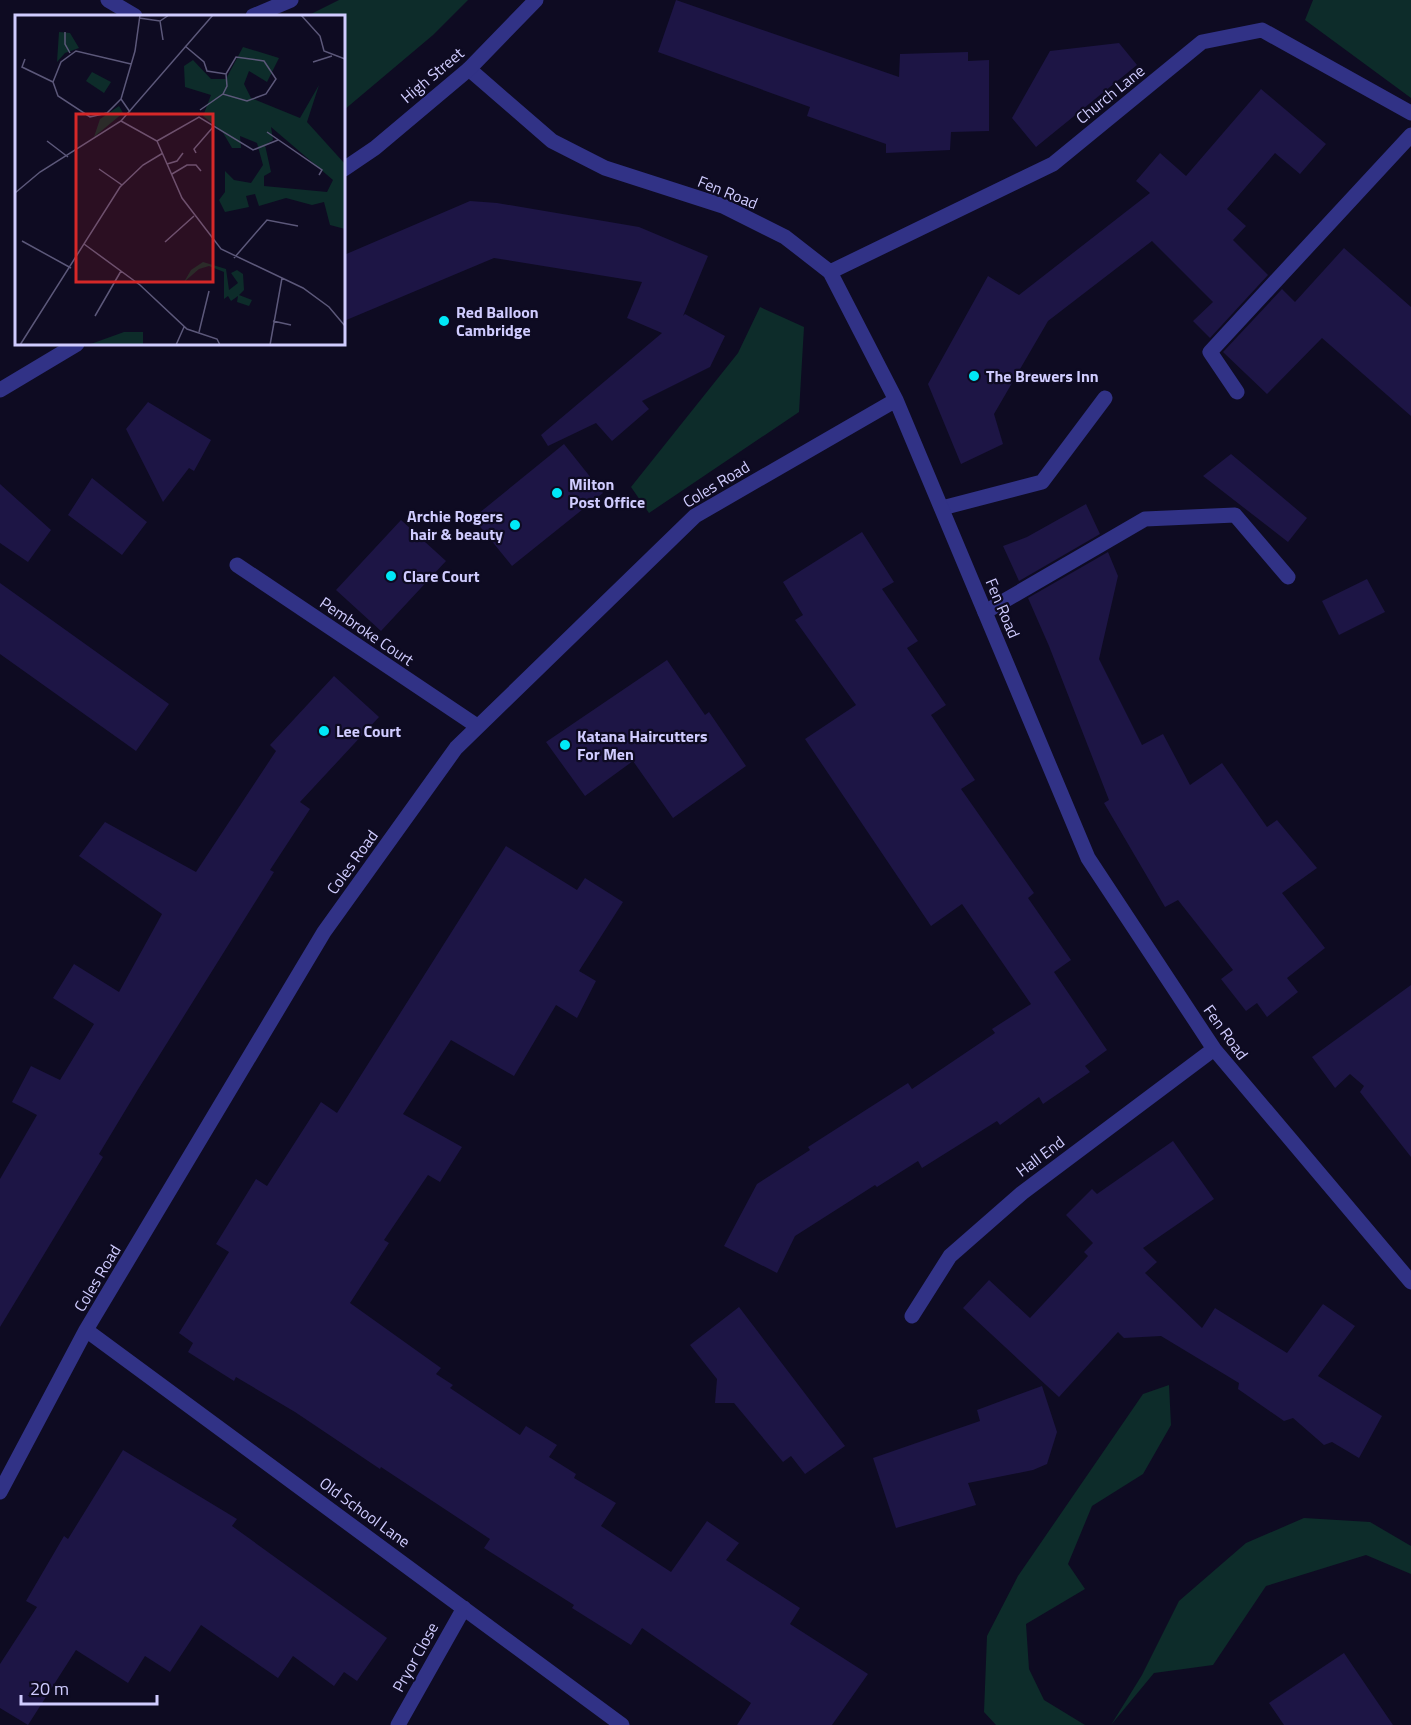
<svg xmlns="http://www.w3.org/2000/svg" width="1411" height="1725" font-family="'Titillium Web',sans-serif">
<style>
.green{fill:#0d2c2a}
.building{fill:#1d1545}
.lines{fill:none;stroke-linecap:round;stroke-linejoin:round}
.service{stroke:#313286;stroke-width:15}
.minor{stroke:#313286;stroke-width:15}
.tertiary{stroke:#313286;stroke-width:15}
.poi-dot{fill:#00e8f7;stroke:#0e0b22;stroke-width:2}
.labels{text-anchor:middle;stroke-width:4.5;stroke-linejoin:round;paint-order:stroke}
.street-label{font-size:16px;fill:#d0ccff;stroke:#0e0b22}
.poi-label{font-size:16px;font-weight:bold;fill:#d0ccff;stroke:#0e0b22;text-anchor:start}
.inset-road{fill:none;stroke:#5c587a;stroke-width:1.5}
.view{fill:#d62828;fill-opacity:0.15;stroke:#d62828;stroke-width:3}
.inset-edge{fill:none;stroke:#d0ccff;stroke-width:3}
</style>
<rect width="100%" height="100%" fill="#0e0b22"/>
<path class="green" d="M339 0H468L433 35 344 110V16H307Z
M1313 0H1411V98L1305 20Z
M760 307 804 327 799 412 649 513 631 487 738 353Z
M1169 1385 1171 1425 1143 1474 1092 1506 1068 1564 1085 1589 1026 1624 1029 1669 1044 1700 1085 1725H996L984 1712 987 1636 1018 1576 1143 1394Z
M1304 1518 1370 1522 1411 1546V1574L1366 1555 1266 1586 1213 1665 1154 1673 1111 1725 1142 1675 1179 1601 1246 1543Z"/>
<path class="building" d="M676 0 899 77 900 54 968 52V61L989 60V131L951 132 950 150 886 153V144L807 116 810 107 658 52Z
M1119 43 1137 65 1036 147 1012 118 1050 51Z
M1261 89 1326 144 1300 174 1275 153 1227 209 1246 226 1233 240 1268 275 1210 338 1193 321 1213 302 1152 241 1048 321 994 414 1003 444 961 464 928 384 988 276 1019 295 1150 193 1136 181 1160 153 1186 176Z
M470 201 497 203 639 227 708 256 683 316 685 314 725 336 710 367 642 401 649 409 612 441 596 423 548 446 541 435 662 333 627 318 642 282 494 258 344 321V255Z
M1344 248 1411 307V416L1322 338 1267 394 1223 352 1282 289 1295 302Z
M148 402 211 440 194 471 189 468 163 502 126 429Z
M564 444 603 493 512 566 473 518Z
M1231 454 1307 518 1288 542 1203 476Z
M92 478 147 522 122 555 68 515Z
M0 484 51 530 28 562 0 543Z
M1086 504 1100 534 1019 581 1003 546 1027 537Z
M401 520 446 561 381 631 336 590Z
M862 532 894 582 882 589 918 641 907 648 946 705 931 715 975 780 961 789 1034 893 1028 898 1071 960 1054 972 1107 1050 1085 1066 1090 1072 1043 1104 1039 1097 1000 1125 997 1121 922 1168 918 1161 877 1187 875 1185 795 1236 777 1273 724 1246 757 1184 810 1150 808 1147 908 1083 912 1089 995 1033 992 1029 1031 1004 962 904 931 926 805 739 856 705 795 620 803 615 783 582Z
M1108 552 1118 576 1099 659 1142 745 1163 734 1190 785 1222 763 1267 827 1277 820 1317 868 1282 893 1325 948 1287 978 1298 992 1267 1017 1257 1003 1246 1011 1221 979 1233 970 1178 900 1165 907 1104 803 1109 800 1049 646 1028 598Z
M1367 579 1385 612 1339 635 1322 601Z
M0 583 169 704 136 751 0 654Z
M667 660 705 715 709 712 746 766 673 818 633 761 585 796 546 742Z
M334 676 379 717 300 802 310 809 270 870 274 872 137 1091 99 1154 103 1157 0 1327V1179L37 1115 12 1102 31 1066 60 1080 94 1024 53 998 74 964 119 992 162 914 79 856 105 822 196 872 276 751 270 745Z
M506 846 577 890 585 878 623 902 579 971 596 981 577 1018 556 1005 514 1076 451 1040 403 1114 462 1147 440 1182 428 1175 384 1240 389 1243 350 1303 441 1368 436 1374 453 1385 450 1388 520 1435 526 1426 557 1445 549 1457 576 1474 574 1478 616 1503 601 1526 671 1572 707 1521 739 1543 726 1560 800 1608 790 1624 868 1674 832 1725H737L751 1703 642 1628 631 1645 572 1608 574 1605 484 1548 490 1539 434 1502 381 1467 380 1469 295 1412 236 1377 234 1381 188 1352 193 1343 179 1333 229 1252 216 1244 256 1179 267 1186 321 1102 337 1113Z
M1411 985V1157L1360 1092 1364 1086 1350 1074 1335 1088 1312 1057Z
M1173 1141 1214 1199 1143 1248 1157 1262 1145 1273 1202 1328 1215 1308 1287 1353 1323 1304 1355 1326 1318 1376 1382 1416 1359 1458 1332 1442 1324 1445 1293 1418 1284 1421 1238 1389 1239 1383 1161 1336 1124 1338 1118 1332 1059 1397 963 1308 989 1280 1030 1318 1088 1256 1084 1252 1093 1243 1066 1215 1092 1189 1097 1194Z
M739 1307 845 1446 805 1474 791 1456 783 1462 734 1403H715L717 1379 690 1345Z
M1042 1386 1057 1432 1047 1464 1033 1470 968 1483 976 1505 896 1528 873 1458 980 1421 977 1410Z
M123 1450 237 1519 232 1526 387 1638 357 1681 344 1672 334 1686 293 1656 278 1678 201 1625 170 1672 145 1656 128 1683 76 1650 28 1725 0 1708V1664L37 1607 26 1601 64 1536 68 1539Z
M1344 1653 1393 1725H1284L1269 1703Z"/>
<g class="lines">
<path class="service" d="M1237 392 1210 352 1411 135
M942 508 1042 482 1105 398
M985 612 1145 519 1235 515 1288 577"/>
<path class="minor" d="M108 0 135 16
M253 16 291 0
M469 69 552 141 605 168 723 206 785 237 830 272 896 400 1088 858 1214 1049 1411 1282
M830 272 1053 164 1202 42 1262 30 1411 113
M237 565 477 726
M912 1316 950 1256 1022 1193 1214 1049
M86 1330 622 1725
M0 1492 86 1330 324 932 456 748 695 516 896 400
M398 1725 464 1608"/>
<path class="tertiary" d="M344 169 375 148 469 69 536 0
M0 390 77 344"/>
</g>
<g class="poi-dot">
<circle cx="444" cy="321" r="6"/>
<circle cx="974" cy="376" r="6"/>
<circle cx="557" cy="493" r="6"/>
<circle cx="515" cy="525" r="6"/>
<circle cx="391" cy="576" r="6"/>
<circle cx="324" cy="731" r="6"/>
<circle cx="565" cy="745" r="6"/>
</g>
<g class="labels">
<g class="street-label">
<text transform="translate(432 75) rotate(-40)" y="6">High Street</text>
<text transform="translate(1110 94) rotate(-39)" y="6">Church Lane</text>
<text transform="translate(728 192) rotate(22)" y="6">Fen Road</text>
<text transform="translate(716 484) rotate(-31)" y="6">Coles Road</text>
<text transform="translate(1003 608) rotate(67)" y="6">Fen Road</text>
<text transform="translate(367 631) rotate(34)" y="6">Pembroke Court</text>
<text transform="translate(352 862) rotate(-54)" y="6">Coles Road</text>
<text transform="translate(1226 1032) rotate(54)" y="6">Fen Road</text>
<text transform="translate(1040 1156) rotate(-37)" y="6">Hall End</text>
<text transform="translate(97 1278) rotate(-59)" y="6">Coles Road</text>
<text transform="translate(365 1512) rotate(36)" y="6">Old School Lane</text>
<text transform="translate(415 1657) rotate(-61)" y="6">Pryor Close</text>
</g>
<g class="poi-label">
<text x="456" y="318">Red Balloon<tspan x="456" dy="18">Cambridge</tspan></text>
<text x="986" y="382">The Brewers Inn</text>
<text x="569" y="490">Milton<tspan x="569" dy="18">Post Office</tspan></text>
<text x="503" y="522" text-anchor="end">Archie Rogers<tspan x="503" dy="18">hair &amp; beauty</tspan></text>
<text x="403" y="582">Clare Court</text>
<text x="336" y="737">Lee Court</text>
<text x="577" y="742">Katana Haircutters<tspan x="577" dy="18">For Men</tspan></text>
</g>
</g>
<g transform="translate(15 15)">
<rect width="330" height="330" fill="#0e0b22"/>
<path d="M44 17 55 18 64 33 50 38 42 47ZM228 32 264 43 252 67 234 56 229 69 236 83 285 103 304 70 292 107 330 149V214L315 210 309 187 297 190 271 183 244 191 240 179 231 181 234 192 210 197 204 185 210 177V156L219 165 236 168 248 150 242 128 225 121 226 133H217L207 116 188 101 196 80 170 72 169 51 178 45 196 64H211ZM256 112 318 165 312 177 249 171V161L256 157 250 130 258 125ZM77 57 96 67 89 78 71 66ZM104 91 108 98 79 122 85 104ZM188 247 211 254 214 275 223 268 216 258 222 255 228 259 229 275 224 280 237 285 234 291 222 287 223 281 216 286 213 281 209 284V257L194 251 184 254 169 267 176 255ZM109 317H128V330H73Z" fill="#0d2c2a" fill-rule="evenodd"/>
<path class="inset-road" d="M286 0 305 21 309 36 330 44M124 3 145 6 154 0M145 6 148 25M50 17V29L55 38M170 31 189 47 192 56 211 59 221 42 249 46 261 64 251 79 232 86 208 79 185 95M10 44 7 52 38 67M298 47 317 41M208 79 212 71 211 59M106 84 92 98 75 102 43 81 38 67 46 47 61 36 116 49M115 97 106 84 120 36 125 0M106 106 142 126 167 183 206 234 288 273 314 292 330 311M252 117 307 155 304 160M32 126 53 142M142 126 184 102 238 135 263 125M181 138 179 134 199 111M152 149 162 146 168 138M84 154 107 170M157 159 172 150H181L186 156M0 178 25 157 106 106 198 0M7 226 56 253M150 227 179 201M69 229 125 270 172 314 202 324 205 330M219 243 252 205 283 211M80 301 106 256M258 306 276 310M184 317 194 276M5 330 105 172 128 150 148 138M161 330 169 312M255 330 267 263"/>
<path class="view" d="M61 99H198V267H61Z"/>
<rect width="330" height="330" class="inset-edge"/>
</g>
<path d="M21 1695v9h136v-9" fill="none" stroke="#d0ccff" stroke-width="3"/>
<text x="30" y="1695" font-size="18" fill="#d0ccff" stroke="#0e0b22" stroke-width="4.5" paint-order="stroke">20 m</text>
</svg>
